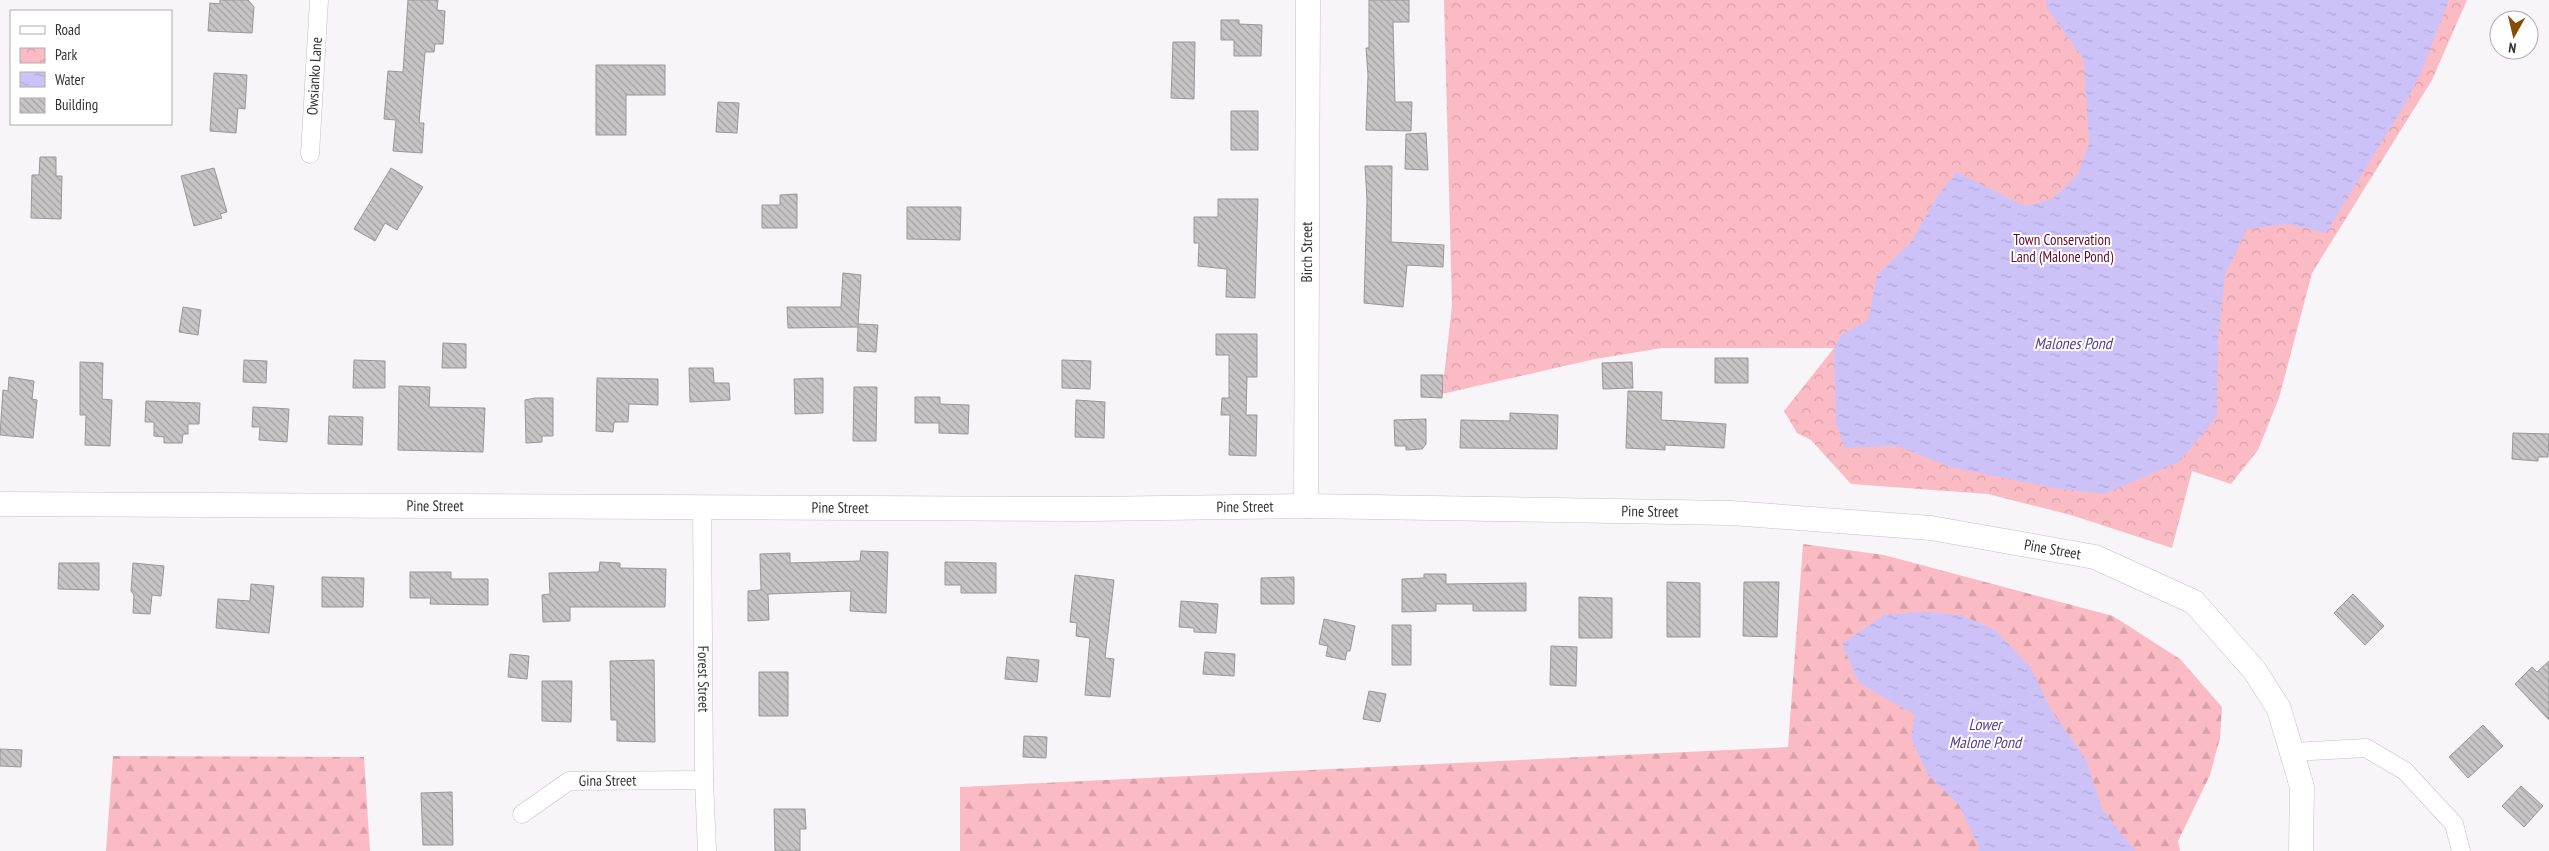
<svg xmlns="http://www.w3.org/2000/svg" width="2549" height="851" font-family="'PT Sans Narrow',sans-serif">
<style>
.forest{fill:url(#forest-firs)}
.park{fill:url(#park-crowns)}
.water{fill:url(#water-ripples)}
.building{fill:url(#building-back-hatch);stroke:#9a9798}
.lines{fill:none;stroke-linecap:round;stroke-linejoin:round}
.street-casing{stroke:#c3c1c3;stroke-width:19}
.secondary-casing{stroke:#c3c1c3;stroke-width:25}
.street{stroke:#fff;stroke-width:18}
.secondary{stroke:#fff;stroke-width:24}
.labels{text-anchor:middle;stroke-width:4;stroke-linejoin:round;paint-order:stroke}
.street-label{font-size:15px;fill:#343334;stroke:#fff}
.park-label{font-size:15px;fill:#680a2b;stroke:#fff}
.water-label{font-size:16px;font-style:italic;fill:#57408f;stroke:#fff}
</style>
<defs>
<pattern id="forest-firs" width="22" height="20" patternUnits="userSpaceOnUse" patternTransform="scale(1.25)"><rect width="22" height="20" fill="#fbbbc5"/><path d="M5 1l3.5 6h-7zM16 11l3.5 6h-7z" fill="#d8a1aa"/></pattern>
<pattern id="park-crowns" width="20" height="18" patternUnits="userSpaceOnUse" patternTransform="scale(1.25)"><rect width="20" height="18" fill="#fbbbc5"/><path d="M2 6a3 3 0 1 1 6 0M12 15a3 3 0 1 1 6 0" fill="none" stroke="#d8a1aa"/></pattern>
<pattern id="water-ripples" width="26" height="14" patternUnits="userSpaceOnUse" patternTransform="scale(1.25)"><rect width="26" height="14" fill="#cdc2f8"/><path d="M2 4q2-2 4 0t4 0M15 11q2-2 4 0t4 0" fill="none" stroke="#b1a7d5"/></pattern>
<pattern id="building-back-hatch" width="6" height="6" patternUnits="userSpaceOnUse" patternTransform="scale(1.25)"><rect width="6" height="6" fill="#c8c5c6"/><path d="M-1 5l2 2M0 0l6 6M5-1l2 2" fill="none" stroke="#a3a1a2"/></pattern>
</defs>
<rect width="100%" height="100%" fill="#f7f5f7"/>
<path class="forest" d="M1803 544 1884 555 2113 616 2180 659 2222 707 2220 738 2210 775 2178 841 2180 851H960V787L1788 747Z
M113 756 364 757 370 851H106Z"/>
<path class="park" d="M1444 0H2467L2432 80 2312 273 2279 398 2258 450 2231 484 2192 471 2172 548 2071 515 1988 494 1851 484 1811 440 1797 433 1784 411 1834 348H1662L1595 359 1442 394 1452 305Z"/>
<path class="water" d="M2047 0H2449L2422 70 2405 104 2326 233 2288 224 2247 229 2225 275 2218 339 2217 417 2179 462 2104 494 2054 488 1950 467 1897 446 1845 448 1836 423 1834 348 1841 335 1868 320 1877 275 1912 241 1935 200 1956 172 2025 206 2052 199 2077 175 2089 144 2084 60 2046 7Z
M1923 612 1961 615 1995 630 2031 668 2051 710 2086 759 2102 809 2135 851H1978L1979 847 1959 805 1928 775 1911 738 1915 715 1859 683 1842 644 1884 615Z"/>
<path class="building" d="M220 0H248L254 7 252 33 208 31 210 3 220 4Z
M408 0H438L437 10 445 11 443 44H435L434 52H425L419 123H424L422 153 393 151 396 120 384 119 388 71 403 72Z
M1369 0H1409V22H1393L1395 102H1412L1411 131 1366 130 1368 75 1366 48H1369Z
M1221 20H1239V24L1262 25 1261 56H1234V40H1221Z
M1173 42H1195L1194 99 1171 98Z
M596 65H665V95H626V135H596Z
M214 73 247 75 245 109 238 108 236 133 210 131Z
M718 102 739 103 737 133 716 132Z
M1231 111H1258V150H1231Z
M1426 133 1428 170 1405 169 1406 134Z
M40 157H56V176H62L61 219 31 218 32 175H39Z
M1365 166H1392L1391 242 1444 245 1443 267 1407 265 1403 307 1364 303 1367 200Z
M214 168 227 212 220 214 222 218 194 226 181 176Z
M391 168 423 187 397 230 385 223 375 241 354 229Z
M797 194V228H762V205H780V195Z
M1218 199H1258L1255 298 1226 297 1227 269 1198 266 1199 243H1194V217H1218Z
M907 207H961L960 240 907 239Z
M843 273 861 275 858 324 878 325 876 352 857 351 858 327 788 328 787 307H841Z
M183 307 201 310 198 335 179 332Z
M1216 334H1257V377H1247L1246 415H1257L1256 456 1229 455 1230 415H1221L1222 398H1229V355H1216Z
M443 343 466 344V368H442Z
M1715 358H1748V383H1715Z
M244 360 267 361 266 383 243 382Z
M354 360 385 361V388H353Z
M1062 360 1091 361 1090 389 1062 388Z
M80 362 103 363 102 399 112 400 110 446 85 445 86 415H80Z
M1632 362 1633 388 1603 389 1602 363Z
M689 368H713L714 383H729L730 400 690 402Z
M1421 375H1443L1442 398 1421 397Z
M9 377 34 381 32 399 37 400 33 438 0 435 3 390 8 391Z
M597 378 658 379V405L629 404 628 422H614L613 432 596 431Z
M823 378V413L795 414 794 379Z
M399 386 430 387 429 407 485 408 483 452 398 450Z
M854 387H877L876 441H853Z
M1628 391 1662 392 1661 420 1726 424 1724 448 1665 445V450L1626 448Z
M915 397H940V404L969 405 968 434 939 433V423H915Z
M535 398H553V436H542V442L526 443 525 400Z
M1076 400 1105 402 1104 438 1075 437Z
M146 401 200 403 199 424H188V434H183L182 443H164V437L154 436V422H145Z
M253 407 289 409 287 442 259 440 260 427H252Z
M1510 413 1558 415 1557 449 1460 448 1461 420 1510 421Z
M329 416 363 417 362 445 328 444Z
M1426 419V444L1422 449 1406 450V446H1395L1394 420Z
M2513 433 2549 434 2548 457H2538V461L2512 459Z
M861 551 888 552 886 613 850 611 851 591 768 594 769 620 748 621V591L761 590 760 554 790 553V563L860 561Z
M600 562 620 563V568L666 569 665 607H570V621L543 622 542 595 550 594 549 573 599 572Z
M945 562 996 563V593H961V585H945Z
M59 563H99V590L58 589Z
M133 563 164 566 161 596 152 595 150 614 133 613 134 595 131 591Z
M410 572H451V579H488V605L430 604 431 598H410Z
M1424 574H1446V584L1526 583V611H1473V604H1436V611L1402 612V579L1424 578Z
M1075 575 1114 580 1105 658 1114 659 1110 697 1085 695 1090 638 1076 636 1077 623 1070 622Z
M322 577 364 578 363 607H322Z
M1294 577V604H1261V578Z
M1667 582 1700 583V637H1667Z
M1744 582H1779L1777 637 1743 636Z
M251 584 274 586 269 633 216 628 218 599 250 601Z
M2353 594 2384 626 2365 645 2334 613Z
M1579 597 1612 598V638H1579Z
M1181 601 1218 604 1216 633 1194 632V628L1179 627Z
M1324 619 1355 626 1350 651H1347L1345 660 1326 656 1328 646 1319 644Z
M1392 625H1411V665H1392Z
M1551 646 1577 647 1576 686 1550 685Z
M1205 652 1235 654 1234 676 1203 674Z
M510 654 529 656 527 679 508 677Z
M1007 657 1039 660 1037 682 1005 679Z
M654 660 655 742 617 741V720H611L610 661Z
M2549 661V720L2515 684 2532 667 2537 672Z
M759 672H788V716H759Z
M542 681H572L571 722 542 721Z
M1369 691 1386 694 1380 722 1363 719Z
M2483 725 2503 746 2468 778 2449 757Z
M1024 736 1047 737 1046 758 1023 757Z
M0 749 22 750 21 767 0 766Z
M2521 786 2543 806 2524 827 2502 806Z
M452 792 453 845H423L421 793Z
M774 809H805L806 829H800V851H775Z"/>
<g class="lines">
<defs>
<g id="street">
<path id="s1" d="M310 154 319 0"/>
<path id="s2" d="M702 508 704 780 707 851"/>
<path d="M2293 752 2366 748 2405 771 2454 824 2461 851"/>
<path id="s3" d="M522 814 569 781 704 780"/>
</g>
<g id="secondary">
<path id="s4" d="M0 504 1091 509 1306 506 1732 513 1931 528 2095 557 2194 602 2255 671 2279 709 2302 787 2301 851"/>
<path id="s5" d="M1306 506 1308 0"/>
</g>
</defs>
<use href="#street" class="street-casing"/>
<use href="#secondary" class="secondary-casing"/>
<use href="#street" class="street"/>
<use href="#secondary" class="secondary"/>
</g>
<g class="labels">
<g class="street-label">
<text dy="5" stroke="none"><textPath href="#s1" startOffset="78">Owsianko Lane</textPath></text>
<text dy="5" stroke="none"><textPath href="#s5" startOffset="254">Birch Street</textPath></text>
<text dy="5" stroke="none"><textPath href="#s4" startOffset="435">Pine Street</textPath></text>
<text dy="5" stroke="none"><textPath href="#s4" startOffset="1245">Pine Street</textPath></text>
<text dy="5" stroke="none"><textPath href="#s4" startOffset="840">Pine Street</textPath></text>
<text dy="5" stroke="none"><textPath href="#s4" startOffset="1650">Pine Street</textPath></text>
<text dy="5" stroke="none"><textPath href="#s4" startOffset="2055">Pine Street</textPath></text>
<text dy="5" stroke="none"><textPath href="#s2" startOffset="171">Forest Street</textPath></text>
<text dy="5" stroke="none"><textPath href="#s3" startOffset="96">Gina Street</textPath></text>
</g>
<g class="park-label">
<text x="2062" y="245">Town Conservation<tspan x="2062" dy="17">Land (Malone Pond)</tspan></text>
</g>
<g class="water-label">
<text x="2073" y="349">Malones Pond</text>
<text x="1985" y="730">Lower<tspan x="1985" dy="18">Malone Pond</tspan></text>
</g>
</g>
<rect x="10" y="10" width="162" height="115" fill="#ffffff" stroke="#aeadae"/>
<rect x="20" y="26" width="25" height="8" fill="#ffffff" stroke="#aeadae"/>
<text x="55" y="35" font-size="15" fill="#343334">Road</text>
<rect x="20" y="48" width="25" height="15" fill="url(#park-crowns)" stroke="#aeadae"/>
<text x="55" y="60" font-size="15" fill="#343334">Park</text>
<rect x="20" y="72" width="25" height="15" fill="url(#water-ripples)" stroke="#aeadae"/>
<text x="55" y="85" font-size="15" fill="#343334">Water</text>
<rect x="20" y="98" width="25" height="15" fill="url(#building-back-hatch)" stroke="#aeadae"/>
<text x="55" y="110" font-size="15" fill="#343334">Building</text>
<g transform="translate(2514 35) rotate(188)"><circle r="24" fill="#ffffff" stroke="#aeadae"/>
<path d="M0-4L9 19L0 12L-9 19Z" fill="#874e03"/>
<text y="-8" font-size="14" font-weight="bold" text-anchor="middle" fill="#343334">N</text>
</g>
</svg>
